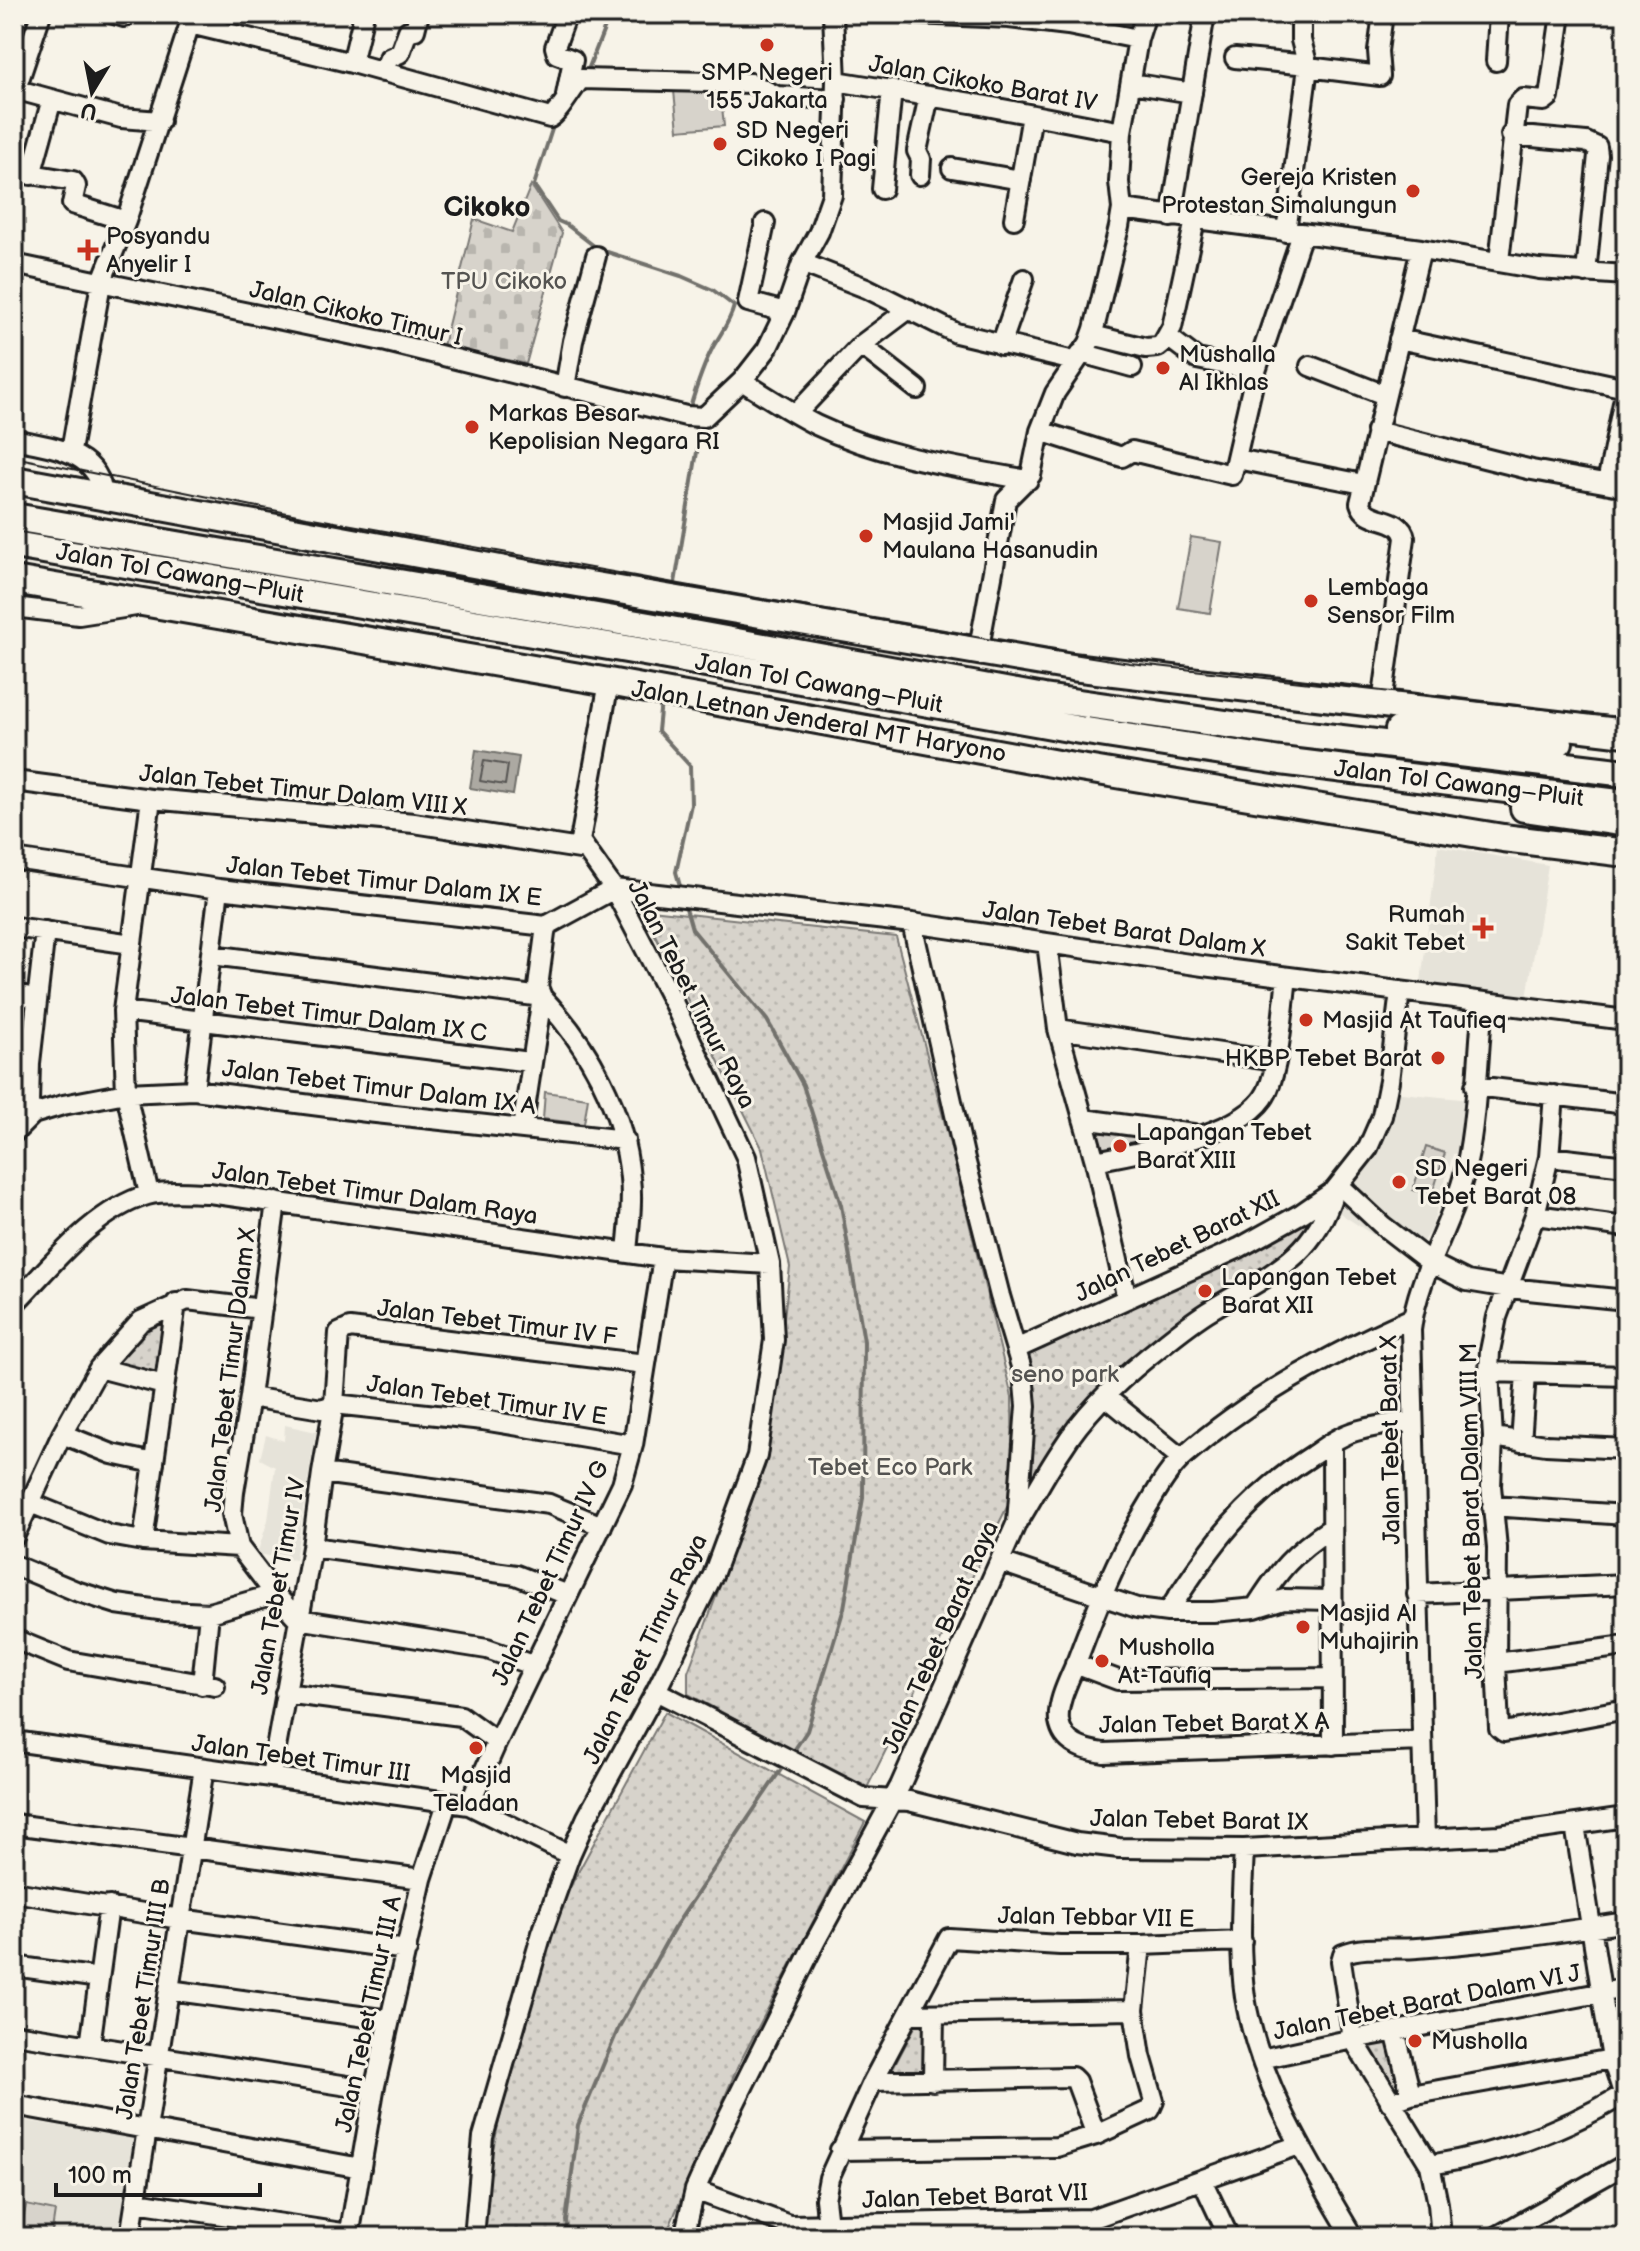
<svg xmlns="http://www.w3.org/2000/svg" width="1640" height="2251" font-family="'Balsamiq Sans',sans-serif">
<style>
.built{fill:#e6e3d9}
.cemetery{fill:url(#cemetery-stones);stroke:#7a7874;stroke-width:2}
.park{fill:url(#park-dots);stroke:#7a7874;stroke-width:2}
.pitch{fill:#d7d3cb;stroke:#7a7874;stroke-width:2}
.water{fill:#aca9a2;stroke:#72716c;stroke-width:2}
.lines{fill:none;stroke-linecap:round;stroke-linejoin:round}
.shore{stroke:#565452;stroke-width:2}
.stream{stroke:#72716c;stroke-width:4}
.minor-casing{stroke:#1c1c1c;stroke-width:24}
.highway-casing{stroke:#1c1c1c;stroke-width:32}
.minor{stroke:#f7f3e8;stroke-width:18}
.highway{stroke:#f7f3e8;stroke-width:26}
.tram{stroke:#1c1c1c;stroke-width:2}
.poi-dot{fill:#c8321e;stroke:#f7f3e8;stroke-width:3}
.labels{text-anchor:middle;stroke-width:6;stroke-linejoin:round;paint-order:stroke}
.poi-label{font-size:24px;fill:#1c1c1c;stroke:#f7f3e8;text-anchor:start}
.street-label{font-size:24px;fill:#1c1c1c;stroke:#f7f3e8}
.park-label{font-size:24px;fill:#545351;stroke:#f7f3e8}
.quarter-label{font-size:28px;font-weight:bold;fill:#1c1c1c;stroke:#f7f3e8}
</style>
<defs>
<pattern id="cemetery-stones" width="16" height="16" patternUnits="userSpaceOnUse" patternTransform="scale(2)"><rect width="16" height="16" fill="#d7d3cb"/><path d="M2 7V4a2 2 0 0 1 4 0v3zM10 15v-3a2 2 0 0 1 4 0v3z" fill="#b8b5ae"/></pattern>
<pattern id="park-dots" width="8" height="8" patternUnits="userSpaceOnUse" patternTransform="scale(2)"><rect width="8" height="8" fill="#d7d3cb"/><path d="M2 2h.1M6 6h.1" fill="none" stroke="#b8b5ae" stroke-width="1.8" stroke-linecap="round"/></pattern>
</defs>
<rect width="100%" height="100%" fill="#f7f3e8"/>
<filter id="ink" filterUnits="userSpaceOnUse"><feTurbulence type="fractalNoise" baseFrequency=".0125" numOctaves="2"/><feDisplacementMap in="SourceGraphic" scale="16" xChannelSelector="R" yChannelSelector="G"/><feConvolveMatrix kernelMatrix="1 2 1 2 8 2 1 2 1" color-interpolation-filters="sRGB"/></filter>
<g filter="url(#ink)">
<path class="built" d="M1438 846 1548 865 1526 1004 1420 990Z
M1392 1092 1470 1100 1462 1153 1453 1154 1431 1229 1411 1260 1335 1210 1380 1141Z
M285 1425 316 1432 295 1560 257 1554 268 1520 275 1467 260 1459 266 1435 284 1441Z
M14 2119 137 2138 122 2237H14Z"/>
<path class="cemetery" d="M531 185 562 233 526 364 443 346 474 219 512 232Z"/>
<path class="park" d="M642 909 896 937 943 1116 1012 1397 1013 1495 866 1790 688 1694V1672L767 1460 790 1267 762 1148Z
M1327 1196 1299 1242 1266 1270 1198 1307 1101 1392 1030 1492 1028 1352Z
M170 1311 161 1380 108 1367 147 1325Z
M665 1712 865 1822 738 2066 665 2237H482L485 2188 511 2063 556 1913Z
M929 2016 924 2078 887 2080 919 2019Z
M1390 2036 1406 2092 1389 2099 1357 2041Z"/>
<path class="pitch" d="M720 87 724 126 678 130 674 91Z
M1191 537 1222 542 1210 613 1178 608Z
M545 1092 588 1098 584 1124 543 1119Z
M1093 1129 1182 1138 1100 1155Z
M1426 1147 1445 1153 1432 1195 1413 1190Z
M26 2205 55 2211 51 2237H20Z"/>
<path class="water" d="M476 750 519 757 513 795 470 788Z"/>
<g class="lines">
<path class="shore" d="M484 761 508 765 505 785 480 781Z"/>
<path class="stream" d="M586 75 610 14
M554 123 534 185 558 221 567 225 598 249 681 276 713 290 734 306C730 322 721 333 713 347 703 366 696 388 690 408L691 412
M674 589 699 440 693 421
M661 701 658 731 690 766 691 804 676 872 682 893
M684 901 692 929 767 1020 803 1085 841 1205 864 1341 863 1498 844 1608 807 1731 791 1755
M569 2237 566 2221 578 2125 619 2027 674 1928 786 1762"/>
<defs>
<path id="minor" d="M114 14 124 17
M914 14 1009 18 1068 25 1138 39
M190 24 352 63 550 118C559 113 572 89 581 79L751 83 777 96 836 99
M1235 58 1308 65
M1496 61 1499 14
M352 63 364 14
M1308 67 1380 76 1378 51 1383 14
M383 72 389 58 400 53 408 31 415 30 419 14
M836 81 971 103 1122 132
M1131 83 1192 93
M14 89 121 118 160 121
M16 89 41 14
M566 95 573 60 557 54 555 47 567 14
M1511 135 1586 142 1597 147 1598 155 1586 273
M952 168 1021 180
M14 171 73 181 76 186 72 204 126 221
M31 175 52 99
M920 175 921 159 917 151 929 96
M882 189 892 89
M1122 209 1421 249 1539 269 1626 275
M1171 217 1205 14
M1014 219 1032 115
M765 223 748 302 785 312
M1286 232 1308 67 1301 40V14
M1499 261 1517 105 1523 99 1544 101 1549 97 1561 14
M802 263 866 288 956 333 1074 361
M14 264 387 342 686 416 704 417 742 381 767 349 785 312 802 263 819 232 832 195 836 81 833 14
M1092 335 1146 348 1158 347 1163 343 1172 327 1195 220
M1168 337 1197 359 1256 371
M1399 339 1626 388
M861 345 917 389
M1001 345 1024 279
M1081 353 1132 367
M1310 366 1385 395
M742 381C766 396 790 412 816 425 883 457 956 467 1028 480
M565 387 573 341 596 256
M796 414 861 345 909 309
M1040 431 1122 457 1132 451 1232 475 1256 371 1302 234
M1376 431 1532 470 1626 487
M14 439C49 447 100 450 103 497
M71 451 101 283 126 221 193 14
M1237 459 1363 484
M1607 483 1626 388
M14 607 79 615 136 606
M978 653 1006 500 1031 475 1040 431 1055 393 1089 343 1094 329 1119 227 1122 209 1119 182 1122 132 1138 39 1146 14
M1382 703 1405 538C1401 514 1366 525 1360 503L1421 249
M14 781 151 799 414 823 586 850
M14 859 219 889 546 926 614 889 912 923 1203 966 1626 1020
M14 927 132 944
M1047 943 1058 1029 1095 1161 1127 1299
M212 955 542 997C589 1046 624 1110 630 1178 633 1202 629 1228 627 1252
M14 994 37 998
M123 1011 530 1062
M1058 1029 1275 1061
M1475 1086 1626 1104
M194 1090 219 889
M1554 1095 1549 1157 1535 1215 1497 1317 1490 1351 1489 1372 1493 1437 1491 1486 1497 1548 1496 1663 1499 1728 1504 1732 1626 1709
M33 1114 29 1103 30 1063 45 931
M1083 1119 1193 1134
M522 1129 542 997 538 987 546 926
M14 1133 33 1114 63 1105 126 1093 194 1090 367 1112 625 1140
M1549 1157 1626 1166
M1095 1161C1139 1152 1246 1136 1267 1092 1280 1064 1283 1008 1287 977
M1340 1186 1383 1226 1431 1263 1467 1281 1509 1288 1626 1300
M149 1194 126 1093 123 1011 151 799
M276 1202 250 1397 234 1492 232 1514 239 1547 275 1594 298 1619 487 1649 535 1666
M1535 1215 1626 1227
M14 1304C52 1265 93 1211 147 1195 165 1190 190 1193 209 1193L663 1258 770 1264
M1412 1318C1332 1353 1251 1397 1185 1455 1170 1468 1159 1487 1149 1504 1117 1555 1097 1607 1076 1663 1069 1680 1057 1702 1059 1721 1063 1745 1084 1750 1104 1753L1422 1741
M1016 1349 1239 1248 1302 1213 1334 1191 1368 1148 1382 1116 1389 1081 1400 991
M99 1368 164 1385
M1489 1372 1626 1376
M1105 1396 1181 1458
M250 1397 322 1409 334 1404
M334 1404 483 1420 633 1445
M62 1434 112 1454 154 1463
M1493 1437 1546 1445 1626 1449
M1521 1442 1526 1374
M1332 1443 1333 1745
M322 1473 549 1504 602 1526
M28 1502 109 1535 143 1541 239 1547
M1492 1506 1626 1515
M1021 1517C1035 1494 1047 1471 1062 1449 1084 1414 1117 1382 1149 1356 1169 1340 1190 1322 1212 1309 1268 1275 1314 1259 1334 1191
M14 1537 62 1434 99 1368 141 1321 187 1300 262 1309
M143 1541 176 1303
M312 1547 516 1575 568 1595
M1001 1562 1137 1608 1168 1612H1213L1255 1608 1284 1599 1332 1600
M14 1565 76 1591 117 1604 166 1611 209 1613 275 1594
M1417 1594 1626 1584
M1255 1608C1279 1570 1293 1553 1331 1528
M1168 1612C1211 1545 1245 1498 1313 1455 1326 1446 1341 1435 1356 1431 1374 1426 1394 1423 1411 1422
M14 1639 68 1661 215 1686
M1496 1663 1626 1646
M1075 1664 1118 1680 1332 1678
M202 1685 209 1613
M656 1691 864 1798 909 1801 1077 1843 1119 1848 1244 1849 1499 1835 1626 1817
M285 1693 461 1716 497 1742
M14 1741 469 1805 570 1855
M271 1776 312 1547 322 1473 334 1404 339 1333 350 1328 645 1364
M469 1805 497 1742 622 1484 633 1445 663 1258
M14 1824 422 1879
M1575 1825 1612 2059 1626 2102
M1425 1840 1411 1330C1418 1273 1453 1223 1466 1167 1477 1118 1478 1054 1483 1002
M1244 1849C1242 1897 1238 1949 1245 1997 1259 2084 1309 2162 1353 2237
M14 1892 180 1919 407 1950
M14 1966 99 1978
M169 1990 389 2020
M909 2014 1134 2010
M1395 2031 1411 2095
M14 2034 374 2090
M90 2046 109 1906
M1261 2059 1353 2039 1626 1988
M873 2081 1072 2077 1076 2081 1096 2135
M933 2081 934 2014
M1390 2102 1411 2095 1612 2059
M14 2105 361 2168
M840 2150 1057 2147 1096 2135 1150 2110 1154 2101 1141 2056 1134 2010 1141 1945
M1430 2165C1500 2154 1565 2130 1626 2093
M1202 2180 1229 2237
M695 2190 789 2225 1091 2219 1299 2145
M136 2202 349 2234
M828 2225 825 2199 829 2178 873 2081 949 1938 1060 1945H1141L1242 1941
M130 2237 204 1768
M349 2237 374 2090 422 1879 447 1803
M474 2237 483 2137 542 1933 570 1855 587 1817 656 1691 713 1575 757 1456 774 1340 770 1264 746 1157 674 1004 614 889 580 841 609 682
M684 2237 695 2190 726 2121 815 1942 900 1786 1017 1522 1026 1406 1023 1373 1000 1296 964 1155 912 923
M1441 2237 1438 2204 1430 2165 1353 2039 1341 1961 1343 1954C1364 1945 1394 1950 1417 1948 1487 1943 1557 1933 1626 1922
M1496 2237 1626 2164"/>
<path id="highway" d="M14 480 566 581 1072 667 1626 733
M14 517 649 626 1044 698 1275 731 1626 773
M14 545 644 652 1080 730 1281 761 1626 804
M14 580 609 682 1068 766 1503 838 1626 853
M1399 730 1559 742
M1524 808 1626 823"/>
</defs>
<use href="#minor" class="minor-casing"/>
<use href="#highway" class="highway-casing"/>
<use href="#minor" class="minor"/>
<use href="#highway" class="highway"/>
<path class="tram" d="M14 457 307 517 1048 650 1130 663 1626 718"/>
</g>
</g>
<g class="poi-dot">
<circle cx="767" cy="45" r="8"/>
<circle cx="720" cy="144" r="8"/>
<circle cx="1413" cy="191" r="8"/>
<path d="M84 238h8v8h8v8h-8v8h-8v-8h-8v-8h8z"/>
<circle cx="1163" cy="368" r="8"/>
<circle cx="472" cy="427" r="8"/>
<circle cx="866" cy="536" r="8"/>
<circle cx="1311" cy="601" r="8"/>
<path d="M1479 916h8v8h8v8h-8v8h-8v-8h-8v-8h8z"/>
<circle cx="1306" cy="1020" r="8"/>
<circle cx="1438" cy="1058" r="8"/>
<circle cx="1120" cy="1146" r="8"/>
<circle cx="1399" cy="1182" r="8"/>
<circle cx="1205" cy="1291" r="8"/>
<circle cx="1303" cy="1627" r="8"/>
<circle cx="1102" cy="1661" r="8"/>
<circle cx="476" cy="1748" r="8"/>
<circle cx="1415" cy="2041" r="8"/>
</g>
<g class="labels">
<g class="poi-label">
<text x="767" y="80" text-anchor="middle">SMP Negeri<tspan x="767" dy="28">155 Jakarta</tspan></text>
<text x="736" y="138">SD Negeri<tspan x="736" dy="28">Cikoko I Pagi</tspan></text>
<text x="1397" y="185" text-anchor="end">Gereja Kristen<tspan x="1397" dy="28">Protestan Simalungun</tspan></text>
<text x="106" y="244">Posyandu<tspan x="106" dy="28">Anyelir I</tspan></text>
<text x="1179" y="362">Mushalla<tspan x="1179" dy="28">Al Ikhlas</tspan></text>
<text x="488" y="421">Markas Besar<tspan x="488" dy="28">Kepolisian Negara RI</tspan></text>
<text x="882" y="530">Masjid Jami'<tspan x="882" dy="28">Maulana Hasanudin</tspan></text>
<text x="1327" y="595">Lembaga<tspan x="1327" dy="28">Sensor Film</tspan></text>
<text x="1465" y="922" text-anchor="end">Rumah<tspan x="1465" dy="28">Sakit Tebet</tspan></text>
<text x="1322" y="1028">Masjid At Taufieq</text>
<text x="1422" y="1066" text-anchor="end">HKBP Tebet Barat</text>
<text x="1136" y="1140">Lapangan Tebet<tspan x="1136" dy="28">Barat XIII</tspan></text>
<text x="1415" y="1176">SD Negeri<tspan x="1415" dy="28">Tebet Barat 08</tspan></text>
<text x="1221" y="1285">Lapangan Tebet<tspan x="1221" dy="28">Barat XII</tspan></text>
<text x="1319" y="1621">Masjid Al<tspan x="1319" dy="28">Muhajirin</tspan></text>
<text x="1118" y="1655">Musholla<tspan x="1118" dy="28">At-Taufiq</tspan></text>
<text x="476" y="1783" text-anchor="middle">Masjid<tspan x="476" dy="28">Teladan</tspan></text>
<text x="1431" y="2049">Musholla</text>
</g>
<g class="street-label">
<text transform="translate(983 83) rotate(10)" y="8">Jalan Cikoko Barat IV</text>
<text transform="translate(356 313) rotate(13)" y="8">Jalan Cikoko Timur I</text>
<text transform="translate(180 573) rotate(10)" y="8">Jalan Tol Cawang–Pluit</text>
<text transform="translate(819 683) rotate(10)" y="8">Jalan Tol Cawang–Pluit</text>
<text transform="translate(819 721) rotate(10)" y="8">Jalan Letnan Jenderal MT Haryono</text>
<text transform="translate(1459 783) rotate(7)" y="8">Jalan Tol Cawang–Pluit</text>
<text transform="translate(303 790) rotate(6)" y="8">Jalan Tebet Timur Dalam VIII X</text>
<text transform="translate(384 881) rotate(6)" y="8">Jalan Tebet Timur Dalam IX E</text>
<text transform="translate(1124 929) rotate(8)" y="8">Jalan Tebet Barat Dalam X</text>
<text transform="translate(692 994) rotate(63)" y="8">Jalan Tebet Timur Raya</text>
<text transform="translate(329 1014) rotate(7)" y="8">Jalan Tebet Timur Dalam IX C</text>
<text transform="translate(379 1087) rotate(7)" y="8">Jalan Tebet Timur Dalam IX A</text>
<text transform="translate(375 1193) rotate(8)" y="8">Jalan Tebet Timur Dalam Raya</text>
<text transform="translate(1177 1246) rotate(-26)" y="8">Jalan Tebet Barat XII</text>
<text transform="translate(497 1322) rotate(7)" y="8">Jalan Tebet Timur IV F</text>
<text transform="translate(230 1370) rotate(-83)" y="8">Jalan Tebet Timur Dalam X</text>
<text transform="translate(487 1400) rotate(8)" y="8">Jalan Tebet Timur IV E</text>
<text transform="translate(1390 1440) rotate(-91)" y="8">Jalan Tebet Barat X</text>
<text transform="translate(1471 1511) rotate(-91)" y="8">Jalan Tebet Barat Dalam VIII M</text>
<text transform="translate(550 1573) rotate(-65)" y="8">Jalan Tebet Timur IV G</text>
<text transform="translate(278 1586) rotate(-80)" y="8">Jalan Tebet Timur IV</text>
<text transform="translate(940 1637) rotate(-66)" y="8">Jalan Tebet Barat Raya</text>
<text transform="translate(645 1649) rotate(-64)" y="8">Jalan Tebet Timur Raya</text>
<text transform="translate(1214 1723) rotate(-1)" y="8">Jalan Tebet Barat X A</text>
<text transform="translate(301 1758) rotate(8)" y="8">Jalan Tebet Timur III</text>
<text transform="translate(1199 1820) rotate(1)" y="8">Jalan Tebet Barat IX</text>
<text transform="translate(1096 1917) rotate(1)" y="8">Jalan Tebbar VII E</text>
<text transform="translate(143 1999) rotate(-81)" y="8">Jalan Tebet Timur III B</text>
<text transform="translate(1427 2002) rotate(-11)" y="8">Jalan Tebet Barat Dalam VI J</text>
<text transform="translate(368 2014) rotate(-78)" y="8">Jalan Tebet Timur III A</text>
<text transform="translate(975 2196) rotate(-2)" y="8">Jalan Tebet Barat VII</text>
</g>
<g class="park-label">
<text x="504" y="289">TPU Cikoko</text>
<text x="1065" y="1382">seno park</text>
<text x="890" y="1475">Tebet Eco Park</text>
</g>
<g class="quarter-label">
<text x="487" y="216">Cikoko</text>
</g>
</g>
<rect width="1640" height="2251" fill="none" stroke="#f7f3e8" stroke-width="48"/>
<rect x="24" y="24" width="1592" height="2203" fill="none" stroke="#1c1c1c" stroke-width="3" filter="url(#ink)"/>
<g transform="translate(92 92) rotate(190)" stroke="#f7f3e8" stroke-width="6" paint-order="stroke">
<path d="M0-6L14 30L0 20L-14 30Z" fill="#1c1c1c"/>
<text y="-12" font-size="22" font-weight="bold" text-anchor="middle" fill="#1c1c1c">U</text>
</g>
<path d="M56 2183v12h204v-12" fill="none" stroke="#1c1c1c" stroke-width="4"/>
<text x="68" y="2183" font-size="24" fill="#1c1c1c" stroke="#f7f3e8" stroke-width="6" paint-order="stroke">100 m</text>
</svg>
